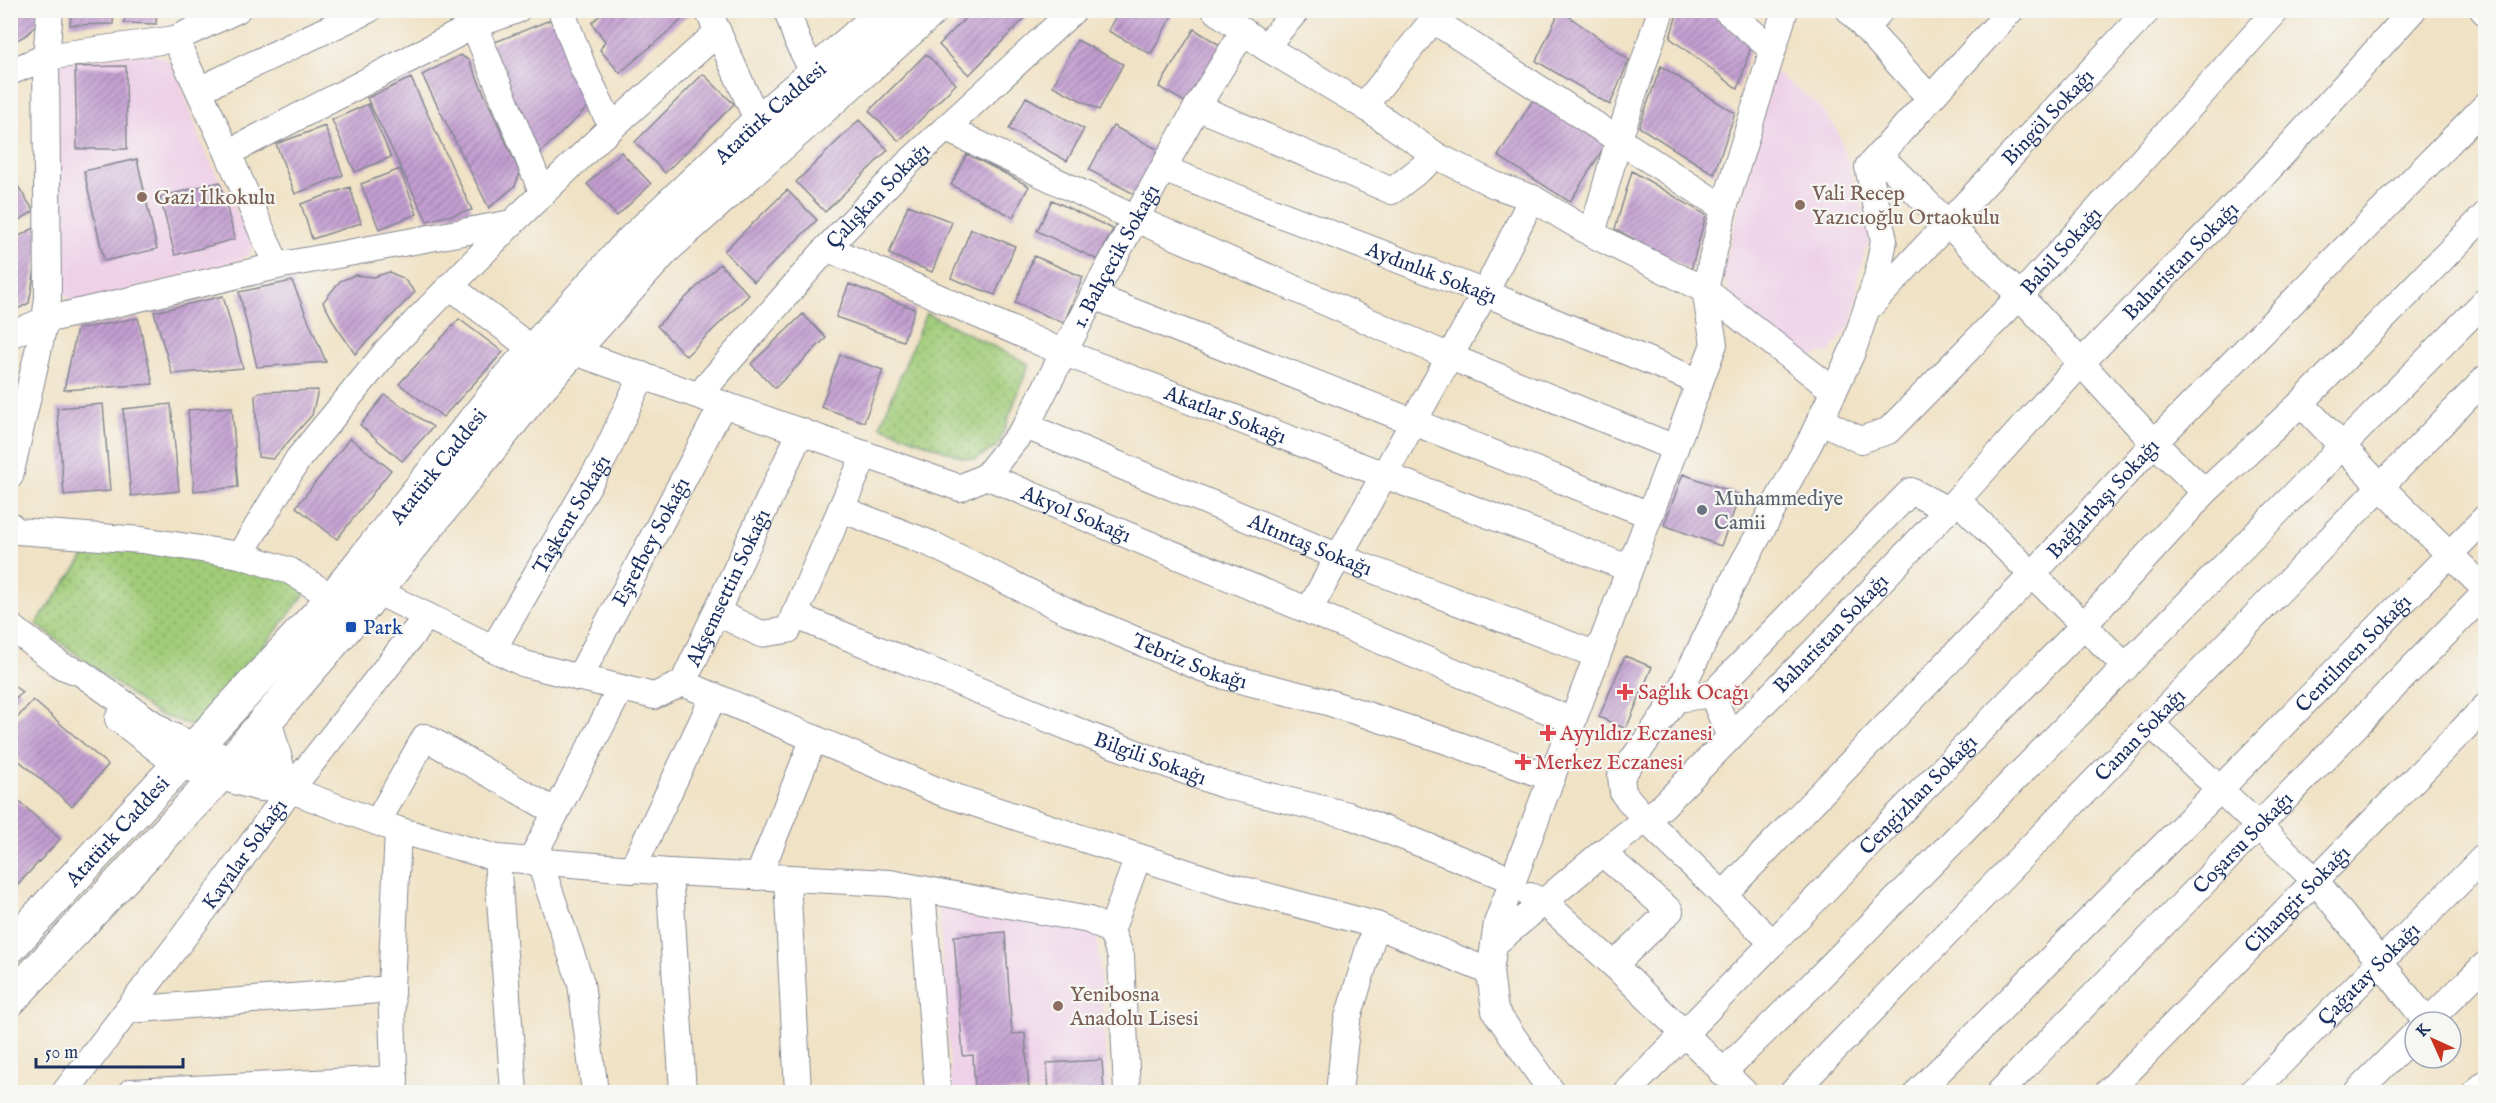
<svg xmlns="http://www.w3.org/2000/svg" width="2496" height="1103" font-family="'IM FELL English',serif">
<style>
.built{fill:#eed0e7}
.grass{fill:url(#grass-dots);stroke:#5e7e6c;stroke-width:1.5}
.building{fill:url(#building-hatch)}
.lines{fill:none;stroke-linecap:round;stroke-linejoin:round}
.minor-casing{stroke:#868892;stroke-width:28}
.major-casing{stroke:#868892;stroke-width:35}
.minor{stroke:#fff;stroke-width:26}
.major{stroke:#fff;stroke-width:33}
.education-dot{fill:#8d6e63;stroke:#f6f6f2;stroke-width:2}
.worship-dot{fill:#6b7280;stroke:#f6f6f2;stroke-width:2}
.transit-dot{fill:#1a4fb4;stroke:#f6f6f2;stroke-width:2}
.health-dot{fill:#e0444e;stroke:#f6f6f2;stroke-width:2}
.labels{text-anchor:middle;stroke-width:4.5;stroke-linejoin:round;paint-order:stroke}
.street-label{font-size:21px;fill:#1b2f5e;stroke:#f6f6f2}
.education-label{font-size:21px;fill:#785e54;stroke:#f6f6f2;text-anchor:start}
.worship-label{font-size:21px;fill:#5b616d;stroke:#f6f6f2;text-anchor:start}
.transit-label{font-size:21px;fill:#164399;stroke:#f6f6f2;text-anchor:start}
.health-label{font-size:21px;fill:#be3a42;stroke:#f6f6f2;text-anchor:start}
</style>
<defs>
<pattern id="grass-dots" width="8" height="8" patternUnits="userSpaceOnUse" patternTransform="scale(1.5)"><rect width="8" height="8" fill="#a1cc79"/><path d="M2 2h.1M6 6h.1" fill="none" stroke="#82a666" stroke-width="1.8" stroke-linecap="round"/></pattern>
<pattern id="building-hatch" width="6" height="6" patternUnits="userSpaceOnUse" patternTransform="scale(1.5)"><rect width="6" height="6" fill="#c39ed0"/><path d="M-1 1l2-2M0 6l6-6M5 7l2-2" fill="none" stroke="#9e81ac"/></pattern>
</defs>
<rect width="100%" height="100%" fill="#f6f6f2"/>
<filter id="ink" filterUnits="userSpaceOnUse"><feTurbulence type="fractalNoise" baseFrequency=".0167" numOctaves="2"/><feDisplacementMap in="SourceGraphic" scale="12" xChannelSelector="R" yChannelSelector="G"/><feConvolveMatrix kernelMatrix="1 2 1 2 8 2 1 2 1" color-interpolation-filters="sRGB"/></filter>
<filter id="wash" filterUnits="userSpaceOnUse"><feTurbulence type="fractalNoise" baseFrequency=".008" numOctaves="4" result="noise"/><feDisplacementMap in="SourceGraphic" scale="24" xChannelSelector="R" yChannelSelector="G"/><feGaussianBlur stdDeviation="1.35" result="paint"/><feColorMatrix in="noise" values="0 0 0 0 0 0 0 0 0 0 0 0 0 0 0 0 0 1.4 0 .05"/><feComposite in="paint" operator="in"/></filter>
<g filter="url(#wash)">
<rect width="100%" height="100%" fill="#f0e2c5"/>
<path class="built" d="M152 53 169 61 176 70 204 150 253 243 250 253 240 260 83 303 71 301 58 286 54 62Z
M1774 72 1814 101 1837 129 1872 237 1865 251 1857 281 1858 295 1852 323 1830 352 1802 359 1733 302 1722 274Z
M938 901 1097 933 1109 1092H952Z"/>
<path class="grass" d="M926 313 1029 364 998 446 976 459 964 458 880 426Z
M91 547 259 559 308 590 200 728 157 714 36 624Z"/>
<g id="blocks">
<path class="building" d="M10 10H37L38 22 28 34 10 44Z
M71 10H114L113 24 70 25Z
M126 10H157L156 24 124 23Z
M605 10H693L620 73 600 50 605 41 592 23Z
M973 10H1019L1026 17 969 75 939 45Z
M1119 10H1175L1151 54 1108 31Z
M1560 10 1629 60 1610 105 1536 61Z
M1678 10H1709L1751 46 1738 89 1670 38Z
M555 18 588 107 537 156 488 45Z
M1194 29 1223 47 1188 104 1159 87Z
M1077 40 1123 64 1099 110 1053 86Z
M926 54 956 84 899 141 869 111Z
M460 55 469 60 520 173 515 186 489 208 422 75Z
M126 66 127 149H77L75 67Z
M1661 66 1735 113 1714 174 1639 127Z
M703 74 734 104 665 173 635 142Z
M411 78 472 210 427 221 367 98Z
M1026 97 1084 129 1067 161 1009 129Z
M1534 98 1607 142 1570 202 1498 156Z
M368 104 391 157 355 172 332 120Z
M859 120 888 150 825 212 796 182Z
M325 126 343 175 295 194 276 144Z
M1113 126 1159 150 1136 195 1089 170Z
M621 152 651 184 617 216 587 184Z
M967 154 1029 186 1013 217 951 185Z
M137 159 157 249 104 261 84 171Z
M400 169 417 214 379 229 361 184Z
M1632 171 1706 215 1691 270 1615 229Z
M10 174 34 211 10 226Z
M220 182 235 239 175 255 160 197Z
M350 187 361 223 312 239 301 204Z
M787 190 817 220 754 282 724 251Z
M1052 200 1113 229 1098 260 1037 231Z
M908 205 952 222 932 272 889 254Z
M36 227 41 234 29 303 10 313V241Z
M971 229 1015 246 995 295 951 278Z
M1034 256 1083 277 1064 323 1015 303Z
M720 264 749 295 686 356 657 326Z
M389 272 403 278 415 292 355 354 336 326 323 302 340 281 355 275 374 277Z
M292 281 326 362 257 367 239 292Z
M849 284 915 309 903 341 836 317Z
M223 296 243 368 172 374 154 312Z
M803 314 826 338 775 388 751 364Z
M138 318 153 384 64 390 77 329Z
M459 319 503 352 443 417 399 384Z
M840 355 883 370 864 422 821 407Z
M318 390 312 415 273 459 258 457 255 396 260 392Z
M385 395 433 427 402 461 360 425Z
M103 404 110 491 64 495 57 408Z
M171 404 179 491 131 496 123 409Z
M232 407 238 487 194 491 188 410Z
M350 438 391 470 337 539 296 507Z
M1683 474 1740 495 1721 546 1664 525Z
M1625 656 1652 667 1626 729 1599 717Z
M10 683 22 692 10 706Z
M33 700 108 765 72 806 10 753V726Z
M10 793 60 839 10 893Z
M1005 932 1012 1034 1025 1033 1029 1092H975L973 1055 963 1056 954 936Z
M1102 1060 1104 1092H1049L1047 1063Z"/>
</g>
</g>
<g filter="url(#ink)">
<use href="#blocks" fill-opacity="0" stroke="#868892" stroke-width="1.5"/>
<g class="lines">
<defs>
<g id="minor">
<path d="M561 10 584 70 612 127"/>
<path d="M708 10 758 122"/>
<path d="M787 10 798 43 814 73"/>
<path d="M1215 10 1265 47 1364 106 1437 156 1495 185 1532 198 1592 234 1705 290 1714 344 1497 923 1490 972 1495 1011 1552 1092"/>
<path d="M1726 10 1773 50"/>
<path d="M1785 10 1724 208 1705 290 1834 391"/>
<path d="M1849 10 1930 98"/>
<path d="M2483 10 2486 13"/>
<path d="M468 11 543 194"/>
<path d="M1433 20 1724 208"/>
<path d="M1865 28 1881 10"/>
<path d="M175 39 228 153 277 266"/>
<path d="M1265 47 1297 10"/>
<path d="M10 72 46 57 175 39 237 10"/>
<path d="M199 90 368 10"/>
<path d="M1364 106 1441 10"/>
<path d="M1197 107 1392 191 1437 156"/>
<path d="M947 129 1136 219 1450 357 1675 448"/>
<path d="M228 153 475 25 517 10"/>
<path d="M1879 155 2020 296 2154 443 2205 492"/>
<path id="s1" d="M1163 169 1485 293 1700 382"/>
<path d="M1592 234 1619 139 1661 10"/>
<path id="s2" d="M827 248 1062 352 1628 568"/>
<path d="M450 286 533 350"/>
<path d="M1093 296 1650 515"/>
<path id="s3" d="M1871 305 2148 10"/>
<path d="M10 335 45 320 277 266 512 223"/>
<path id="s4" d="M572 351 960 488 986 476 1573 721"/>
<path id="s5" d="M699 395 827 248 907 164 1074 10"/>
<path d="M2301 403 2380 486 2486 590"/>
<path id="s6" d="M1820 420 1860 440 1888 431 2020 296 2277 10"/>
<path id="s7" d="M1026 426 1339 557 1597 655"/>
<path d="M10 476 45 320 48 298 46 57 50 10"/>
<path id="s8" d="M986 476 1026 426 1093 296 1197 107 1243 32"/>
<path d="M1957 500 2126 667"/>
<path id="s9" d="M841 509 931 544 1067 611 1216 674 1327 702 1447 741 1552 778"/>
<path d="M10 525 17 531 142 540 240 555 290 571 333 598"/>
<path d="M240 555 298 459 386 352 512 223 600 138 718 32"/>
<path id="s10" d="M376 591 525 664 654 696 683 683 801 431"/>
<path d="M1309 610 1485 293 1532 198"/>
<path d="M716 612 761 634 788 630 865 454"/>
<path id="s11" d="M794 615 1095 738 1224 785 1348 815 1513 880"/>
<path d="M10 626 62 666 81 673 166 733 196 747 268 773 283 787 398 830 497 858 669 872 890 883 1089 920 1111 931 1121 956 1127 1092"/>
<path id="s12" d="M493 649 604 458 642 375"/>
<path id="s13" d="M579 678 723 404"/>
<path d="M683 683 943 793 1222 884 1376 925 1490 972"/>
<path d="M1712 694 1730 737"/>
<path d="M1676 699 1712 694 1911 491 1948 510"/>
<path d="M118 719 178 765 260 788 279 786"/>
<path d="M2150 723 2316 881 2427 1022"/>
<path d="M378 821 425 737 556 812"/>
<path d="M1602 853 1670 911 1614 965"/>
<path d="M497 858 514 1092"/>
<path d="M530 862 621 688"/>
<path d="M540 863 581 983 595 1092"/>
<path d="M632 870 714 696"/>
<path d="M669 872 683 1092"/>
<path d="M758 877 814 738"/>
<path d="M787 878 798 1092"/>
<path d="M922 889 938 1092"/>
<path id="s14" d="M1723 895 2033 574 2154 443 2486 105"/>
<path d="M1530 896 1544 902 1614 965 1744 1092"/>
<path d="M1111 931 1138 857"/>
<path d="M1773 943 1646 820 1623 793 1621 776 1676 699 1736 576 1810 442 1853 350 1877 277 1884 240 1868 167 2011 10"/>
<path id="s15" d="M1494 944 1602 853 1663 806 1824 641 1957 500 2081 363 2258 181 2413 10"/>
<path d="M128 1010 391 989"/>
<path d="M2427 1022 2486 964"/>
<path d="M1722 1073 1808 989 2486 300"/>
<path id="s16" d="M65 1092 214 897 290 790 427 616"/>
<path d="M131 1092 395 1079"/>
<path d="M395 1092 391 989 398 830"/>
<path d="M1339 1092 1347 1021 1376 925"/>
<path id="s17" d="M1627 1092 2083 626 2205 492 2301 403 2486 214"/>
<path id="s18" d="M1793 1092 2486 378"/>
<path id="s19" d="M1918 1092 2220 789 2486 517"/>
<path id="s20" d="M2000 1092 2486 592"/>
<path id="s21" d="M2108 1092 2486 706"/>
<path id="s22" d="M2252 1092 2486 855"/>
<path d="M2357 1092 2415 1034"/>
<path d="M2476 1092 2486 1083"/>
</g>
<g id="major">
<path d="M265 721 283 787"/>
<path id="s23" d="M10 947 333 598 510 376 628 245 758 122 887 10"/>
<path d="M10 1000 217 778 359 612 536 391 665 248 932 10"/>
</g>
</defs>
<use href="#minor" class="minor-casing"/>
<use href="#major" class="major-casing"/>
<use href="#minor" class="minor"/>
<use href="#major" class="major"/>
</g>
</g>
<g class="education-dot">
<circle cx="142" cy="197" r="6"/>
<circle cx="1800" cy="205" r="6"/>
<circle cx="1058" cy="1006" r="6"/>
</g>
<circle class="worship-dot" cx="1702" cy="510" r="6"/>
<rect class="transit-dot" x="345" y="621" width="12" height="12" rx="3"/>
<g class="health-dot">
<path d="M1622 683h6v6h6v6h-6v6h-6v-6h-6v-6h6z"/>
<path d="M1545 724h6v6h6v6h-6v6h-6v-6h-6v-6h6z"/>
<path d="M1520 753h6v6h6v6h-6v6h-6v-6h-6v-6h6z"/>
</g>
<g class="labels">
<g class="street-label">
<text dy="7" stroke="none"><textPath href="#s23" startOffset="1130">Atatürk Caddesi</textPath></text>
<text dy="7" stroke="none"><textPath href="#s3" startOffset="258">Bingöl Sokağı</textPath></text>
<text dy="7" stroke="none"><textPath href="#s5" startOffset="268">Çalışkan Sokağı</textPath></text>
<text dy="7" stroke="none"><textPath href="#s6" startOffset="324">Babil Sokağı</textPath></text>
<text dy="7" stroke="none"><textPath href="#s8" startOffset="256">1. Bahçecik Sokağı</textPath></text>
<text dy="7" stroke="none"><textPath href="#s15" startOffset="970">Baharistan Sokağı</textPath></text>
<text dy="7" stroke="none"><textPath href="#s1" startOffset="288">Aydınlık Sokağı</textPath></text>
<text dy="7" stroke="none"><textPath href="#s2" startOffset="432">Akatlar Sokağı</textPath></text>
<text dy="7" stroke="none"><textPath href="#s23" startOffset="644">Atatürk Caddesi</textPath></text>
<text dy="7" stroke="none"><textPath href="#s14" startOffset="549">Bağlarbaşı Sokağı</textPath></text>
<text dy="7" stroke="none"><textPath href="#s12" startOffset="156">Taşkent Sokağı</textPath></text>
<text dy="7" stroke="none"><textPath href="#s4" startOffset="538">Akyol Sokağı</textPath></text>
<text dy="7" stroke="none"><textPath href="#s13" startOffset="154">Eşrefbey Sokağı</textPath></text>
<text dy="7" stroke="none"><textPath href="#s7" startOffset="308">Altıntaş Sokağı</textPath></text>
<text dy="7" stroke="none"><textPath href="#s10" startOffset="436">Akşemsettin Sokağı</textPath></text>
<text dy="7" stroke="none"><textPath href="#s15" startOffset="459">Baharistan Sokağı</textPath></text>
<text dy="7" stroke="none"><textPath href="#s19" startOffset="618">Centilmen Sokağı</textPath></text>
<text dy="7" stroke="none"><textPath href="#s9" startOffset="381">Tebriz Sokağı</textPath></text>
<text dy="7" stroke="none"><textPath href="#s18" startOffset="498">Canan Sokağı</textPath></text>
<text dy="7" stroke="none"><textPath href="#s11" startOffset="384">Bilgili Sokağı</textPath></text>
<text dy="7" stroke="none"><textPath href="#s17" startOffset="416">Cengizhan Sokağı</textPath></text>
<text dy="7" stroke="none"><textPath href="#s23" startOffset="158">Atatürk Caddesi</textPath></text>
<text dy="7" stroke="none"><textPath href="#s20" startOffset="348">Coşarsu Sokağı</textPath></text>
<text dy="7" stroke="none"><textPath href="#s16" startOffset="298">Kayalar Sokağı</textPath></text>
<text dy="7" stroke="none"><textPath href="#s21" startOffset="270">Cihangir Sokağı</textPath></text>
<text dy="7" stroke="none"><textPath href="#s22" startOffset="166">Çağatay Sokağı</textPath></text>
</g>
<g class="education-label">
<text x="1812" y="200">Vali Recep<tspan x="1812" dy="24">Yazıcıoğlu Ortaokulu</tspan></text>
<text x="154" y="204">Gazi İlkokulu</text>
<text x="1070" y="1001">Yenibosna<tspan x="1070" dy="24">Anadolu Lisesi</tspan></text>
</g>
<g class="worship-label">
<text x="1714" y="505">Muhammediye<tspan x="1714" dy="24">Camii</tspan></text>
</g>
<g class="transit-label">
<text x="363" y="634">Park</text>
</g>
<g class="health-label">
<text x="1638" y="699">Sağlık Ocağı</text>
<text x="1560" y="740">Ayyıldız Eczanesi</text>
<text x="1535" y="769">Merkez Eczanesi</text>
</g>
</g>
<rect width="2496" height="1103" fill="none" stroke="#f6f6f2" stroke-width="36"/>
<g transform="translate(2433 1040) rotate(315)"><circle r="28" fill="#f6f6f2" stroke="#9ea6b7" stroke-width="1.5"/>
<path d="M0-4.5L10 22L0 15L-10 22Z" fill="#c8321e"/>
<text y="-9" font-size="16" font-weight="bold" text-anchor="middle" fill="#1b2f5e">K</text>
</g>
<path d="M36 1058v9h147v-9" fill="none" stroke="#1b2f5e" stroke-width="3"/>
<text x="45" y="1058" font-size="18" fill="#1b2f5e" stroke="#f6f6f2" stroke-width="4.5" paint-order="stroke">50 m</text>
</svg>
